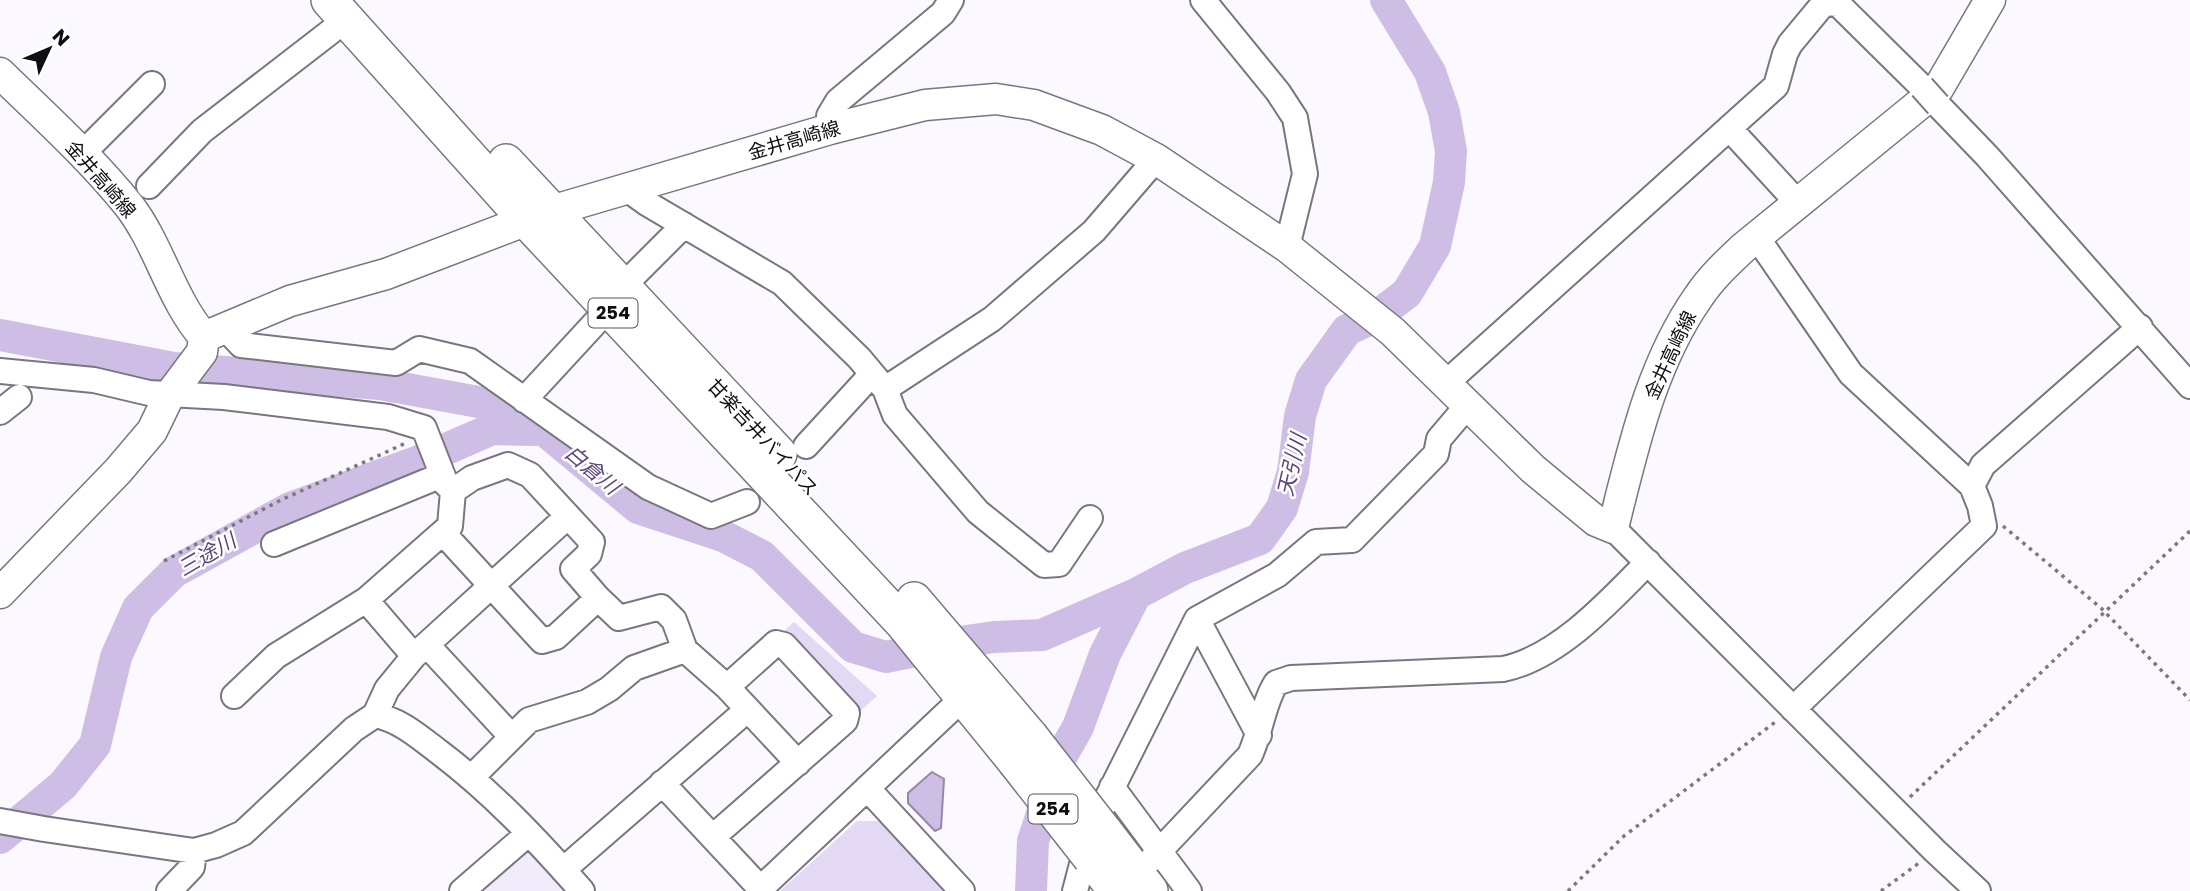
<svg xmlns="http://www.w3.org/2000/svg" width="2190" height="891" font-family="Poppins,'Noto Sans JP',sans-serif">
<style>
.built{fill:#f1ebfc}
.green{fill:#e3d9f4}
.water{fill:#cebee5;stroke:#9589a6;stroke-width:2}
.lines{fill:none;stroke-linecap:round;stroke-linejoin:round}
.river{stroke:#cebee5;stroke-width:32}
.minor-casing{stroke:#79767f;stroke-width:28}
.major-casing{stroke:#79767f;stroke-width:33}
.highway-casing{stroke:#79767f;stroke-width:38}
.path{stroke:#7b797e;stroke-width:3.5;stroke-dasharray:3.5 5;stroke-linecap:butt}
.minor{stroke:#fff;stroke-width:24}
.major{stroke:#fff;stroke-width:30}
.highway{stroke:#fff;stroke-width:35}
.minor-bridge-casing{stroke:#79767f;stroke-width:28;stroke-linecap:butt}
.highway-bridge-casing{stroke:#79767f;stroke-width:38;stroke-linecap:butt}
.minor-bridge{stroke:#fff;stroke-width:24}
.highway-bridge{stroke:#fff;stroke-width:35}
.labels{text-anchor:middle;stroke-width:5;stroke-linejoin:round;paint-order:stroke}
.shield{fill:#fff;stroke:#585659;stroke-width:2}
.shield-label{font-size:18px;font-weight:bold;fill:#100e12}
.street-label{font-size:19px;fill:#100e12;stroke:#fff}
.water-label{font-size:21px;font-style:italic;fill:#5d467a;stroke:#fff}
</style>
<rect width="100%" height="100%" fill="#fbf9ff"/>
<path class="built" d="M516 853H529L564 891H472Z"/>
<path class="green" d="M794 622 877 696 858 713 782 633Z
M857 821H879L946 891H780Z"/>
<path class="water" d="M932 772 944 779 941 828 935 831 908 803V793Z"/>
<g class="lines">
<path class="river" d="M0 335 174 368 380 384 484 403 522 418 544 430 638 508 723 536 762 556 853 647 886 657 960 642 994 637 1042 635 1136 594 1185 568 1260 539 1282 508 1293 472 1300 416 1311 380 1347 330 1377 316 1407 293 1435 246 1449 182 1451 151 1444 112 1430 72 1386 0
M0 838 63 785 95 745 116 657 138 608 174 572 290 508 419 461 492 429 534 430
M1031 891 1033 841 1061 757 1078 727 1105 654 1136 594"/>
<defs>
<path id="minor" d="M1203 0 1278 92 1295 118 1305 174 1287 247
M1938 105 1987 156 2190 386
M1729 128 1797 202
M830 129 829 116 838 101 943 13 951 0
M82 154 152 84
M149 186 202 131 347 19
M627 189 648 204 782 283 859 358 885 389 992 319 1094 231 1156 159
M1756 236 1851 374 1972 486
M623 286 684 225
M226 329 241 345 396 363 419 349 470 361 648 487 711 516 747 502
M0 371 94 380 149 393 224 397 388 417 424 428 446 484 453 491 450 526 366 600 276 656 234 696
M1445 384 1776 86 1785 54 1790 44 1824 3 1838 4 1922 87
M885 389 895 415 978 512 1044 565 1059 564 1090 518
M524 400 608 309
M0 412 19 397
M806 446 872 374
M1613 528 1935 851 1978 891
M443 533 542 641 556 637 598 598 573 569 589 554 592 542 530 475 508 465 472 478 453 491
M274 544 442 475
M598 598 619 618 661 607 674 620 685 650
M366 600 414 656
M1197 619 1259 735
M427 645 511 736
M1793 709 1984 526 1980 506 1972 486 1983 465 2140 327
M375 715 387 689 414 656 568 516
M472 777 529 720 587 702 609 689 634 668 685 650 727 687 798 763
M662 783 760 888
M1112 787 1189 891
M867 788 962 891
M0 821 44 829 194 851 216 845 243 833 354 729 375 715C400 720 418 736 439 752 492 792 538 841 582 891
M714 836 845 721 847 713 784 645 776 643 727 687
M1152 859 1250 755C1261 731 1263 704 1276 683L1291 678 1503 669C1558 658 1610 601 1648 562
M563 870 747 710
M169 891 192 867 194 851
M462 891 529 833
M758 891 965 696
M1075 891 1091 830 1197 619 1277 575 1316 542 1352 540 1436 454 1439 439 1467 406"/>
<path id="major" d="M0 73C43 115 93 160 130 207 160 247 171 299 204 337L202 352 169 396 152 431 118 471 0 593
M204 337 290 301 386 274 551 211 830 129 925 105 996 99 1034 105 1102 130 1156 159 1287 247 1393 332 1533 469 1596 521 1613 528C1633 448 1651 364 1699 296 1711 278 1727 263 1743 248L1938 89 1990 0"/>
<path id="highway" d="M329 0 526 220 902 622 1015 761
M506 162 779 454
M914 600 1030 736
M1104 831 1150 891
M1091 858 1116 891"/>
</defs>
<use href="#minor" class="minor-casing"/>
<use href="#major" class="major-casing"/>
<use href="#highway" class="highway-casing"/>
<path class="path" d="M2003 526 2101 608 2190 700
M164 561 281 500 406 443
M1910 797 2190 531
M1568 891 1624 836 1778 720
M1881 891 1919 863"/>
<use href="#minor" class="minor"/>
<use href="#major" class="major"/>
<use href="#highway" class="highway"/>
<defs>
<path id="minor-bridge" d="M1922 87 1938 105"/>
<path id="highway-bridge" d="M1030 736 1104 831
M1015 761 1091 858"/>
</defs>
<use href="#minor-bridge" class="minor-bridge-casing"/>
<use href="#highway-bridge" class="highway-bridge-casing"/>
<use href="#minor-bridge" class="minor-bridge"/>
<use href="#highway-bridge" class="highway-bridge"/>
</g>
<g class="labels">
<g class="shield">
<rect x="588.5" y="298.5" width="49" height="29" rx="5"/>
<rect x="1028.5" y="794.5" width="49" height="29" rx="5"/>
</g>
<g class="shield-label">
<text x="613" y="319">254</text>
<text x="1053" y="815">254</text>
</g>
<g class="street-label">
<text transform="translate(794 140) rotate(-16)" y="7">金井高崎線</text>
<text transform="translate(101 179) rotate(49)" y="7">金井高崎線</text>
<text transform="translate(1670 355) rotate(-65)" y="7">金井高崎線</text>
<text transform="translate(763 437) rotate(47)" y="7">甘楽吉井バイパス</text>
</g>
<g class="water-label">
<text transform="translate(1292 465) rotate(-77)" y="7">天引川</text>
<text transform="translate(592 470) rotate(40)" y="7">白倉川</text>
<text transform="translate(207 555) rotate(-30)" y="7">三途川</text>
</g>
</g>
<g transform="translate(49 49) rotate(46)" stroke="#ffffff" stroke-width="5" paint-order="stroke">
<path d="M0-5L12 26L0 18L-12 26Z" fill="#100e12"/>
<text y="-10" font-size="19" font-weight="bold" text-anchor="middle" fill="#100e12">N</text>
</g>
</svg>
